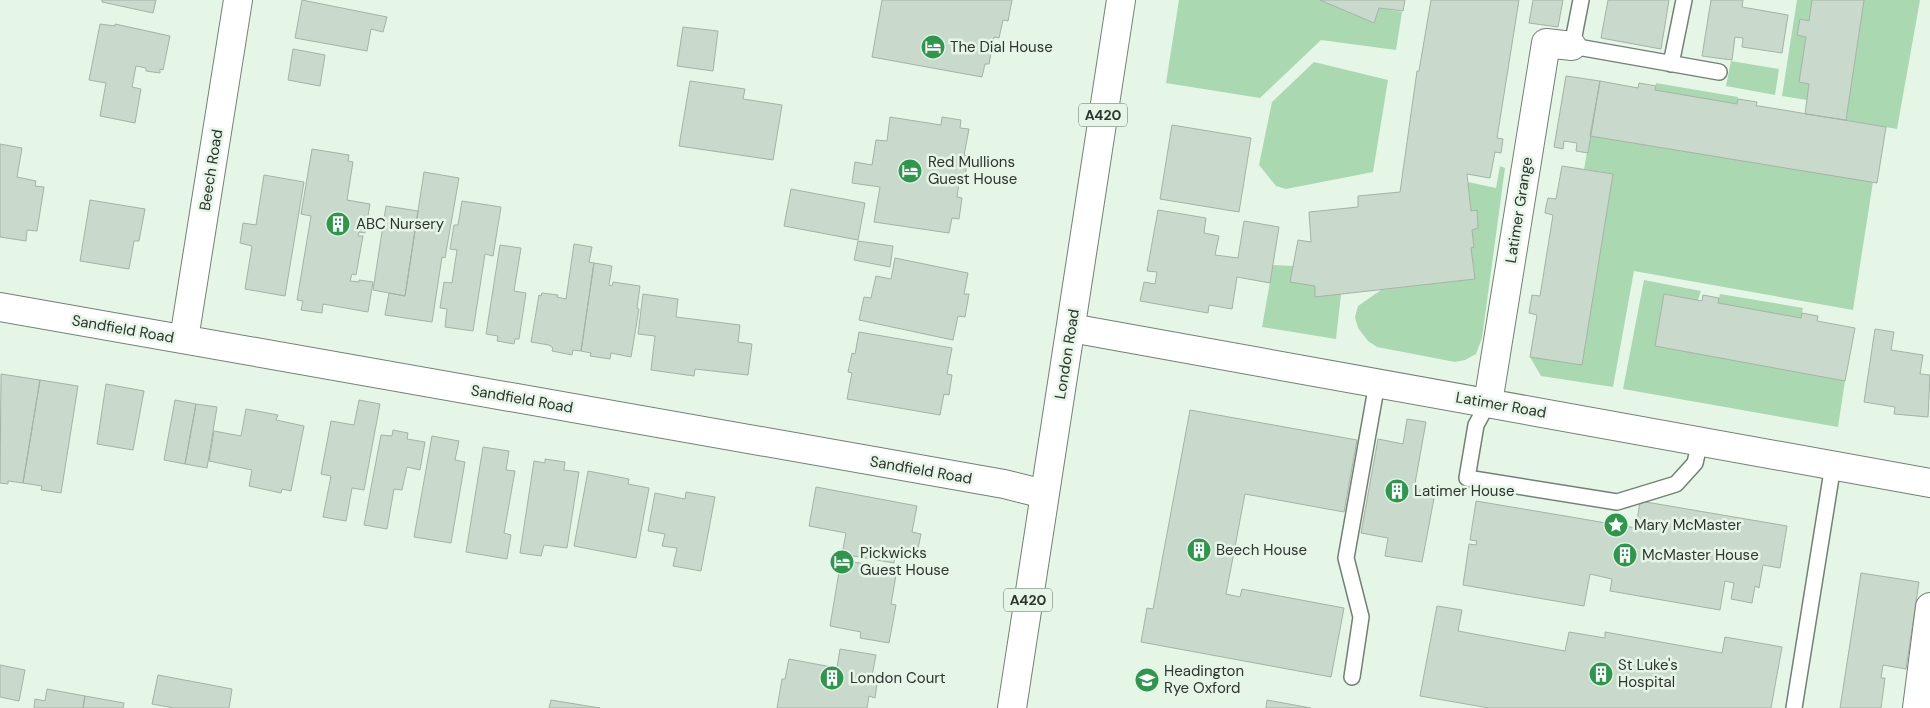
<svg xmlns="http://www.w3.org/2000/svg" width="1930" height="708" font-family="'DM Sans',sans-serif">
<style>
.green{fill:#aad8b1}
.building{fill:#c9d9cb;stroke:#a3b3a5}
.lines{fill:none;stroke-linecap:round;stroke-linejoin:round}
.service-casing{stroke:#728174;stroke-width:18}
.minor-casing{stroke:#728174;stroke-width:30}
.primary-casing{stroke:#728174;stroke-width:30}
.service{stroke:#fff;stroke-width:15}
.minor{stroke:#fff;stroke-width:28}
.primary{stroke:#fff;stroke-width:28}
.labels{text-anchor:middle;stroke-width:5;stroke-linejoin:round;paint-order:stroke}
.shield{fill:#e5f6e7;stroke:#656e66;stroke-width:1}
.shield-label{font-size:14px;font-weight:bold;fill:#2e342e}
.poi-label{font-size:15px;fill:#2e342e;stroke:#e5f6e7;text-anchor:start}
.street-label{font-size:15px;fill:#2e342e;stroke:#e5f6e7}
</style>
<rect width="100%" height="100%" fill="#e5f6e7"/>
<path class="green" d="M1179 0H1320L1374 23 1379 8 1402 12 1396 50 1321 40 1260 98 1166 83Z
M1797 0H1812L1809 21 1800 20 1797 35 1806 37 1799 82 1809 84 1807 100 1782 96Z
M1864 0H1920L1897 129 1846 120Z
M1731 61 1779 69 1775 95 1726 86Z
M1314 62 1388 80 1373 172 1286 189 1276 186 1259 165 1272 102Z
M1656 83 1738 97 1737 104 1655 90Z
M1590 136 1873 182 1853 310 1634 271 1613 387 1541 376 1530 357 1582 365 1613 174 1584 169Z
M1500 166 1505 168 1482 338 1476 354 1465 360 1455 362 1377 347 1368 341 1358 328 1355 317 1358 306 1381 290 1475 279 1471 248 1474 247 1472 230 1478 228 1477 211H1471L1468 182 1496 188Z
M1273 265 1293 266 1315 286 1316 297 1341 294 1336 339 1262 327Z
M1644 280 1701 291 1698 300 1664 294 1655 346 1845 381 1838 427 1623 389Z
M1720 294 1803 308 1801 318 1718 303Z"/>
<path class="building" d="M102 0H156L153 13 102 2Z
M302 0 387 17 383 32 371 29 367 51 295 38Z
M882 0H1012L1008 21 1003 20 999 38 994 37 989 64H985L982 77 872 57Z
M1320 0H1405L1403 11 1379 8 1374 23Z
M1431 0H1519L1497 138 1503 139 1501 153 1495 152 1490 178 1467 174 1471 211 1477 210 1478 228 1472 230 1474 247 1471 248 1475 279 1315 297V286L1290 282 1298 240 1311 242 1309 212 1358 207V196L1400 192 1417 71H1419Z
M1533 0H1563L1558 27 1529 23Z
M1608 0H1669L1661 49 1601 38Z
M1711 0H1743L1742 7 1788 15 1782 53 1742 47 1743 38 1735 37 1732 60 1702 56Z
M1812 0H1864L1846 120 1805 114 1809 84 1799 82 1806 37 1797 35 1800 19 1809 21Z
M100 24 115 26V24L170 36 163 70 160 69V73L146 71V68L136 66 132 87 141 89 135 123 100 116 106 83 89 80Z
M683 27 718 31 713 71 677 66Z
M293 49 325 55 320 86 288 80Z
M1566 76 1600 81 1588 153 1576 151 1577 143 1564 141 1563 149 1554 147Z
M690 81 745 89 743 99 782 105 773 160 679 146Z
M1600 81 1638 88 1639 83 1656 86 1655 90 1737 104 1738 99 1757 102 1756 106H1759L1886 127 1877 183 1590 136Z
M890 117 941 125 942 117 961 120 960 128 969 129 964 155 968 156 965 177 960 176 957 197 962 198 959 219 952 218 949 233 874 222 880 187 852 183 855 162 872 165 876 140 887 141Z
M1172 125 1251 138 1239 212 1160 199Z
M0 144 22 148 17 177 36 181 35 186 44 187 37 231 27 230 26 241 0 237Z
M312 149 349 155 348 161 353 162 347 200 370 204 365 233 359 232 358 236H363L356 275 352 274 350 281 359 282V280L373 282 368 312 323 304 322 313 301 310 303 301 297 300 311 216 301 214Z
M1562 166 1613 174 1582 365 1530 357 1537 315 1529 313 1532 295 1540 296 1553 215 1545 213 1546 206 1548 198 1556 199Z
M424 172 459 178 445 258 442 257 432 322 385 315 389 293 405 296Z
M264 175 304 182 285 296 245 289 252 246 240 243 243 223 256 225Z
M791 189 865 203 858 240 784 226Z
M90 200 145 209 139 241H134L129 269 80 261Z
M462 201 501 207 493 256 485 254 473 331 445 327 447 309 440 308 444 282 452 283 457 250 450 249 454 225H458Z
M386 206 418 211 405 296 373 290Z
M1158 210 1206 218 1204 233 1219 236 1215 255 1238 258 1244 221 1279 227 1270 283 1237 277 1232 309 1209 305 1208 313 1140 301 1144 282 1155 284 1157 272 1147 271Z
M858 241 893 246 890 267 854 260Z
M574 244 592 247 589 262 594 263 581 351 573 350 572 355 552 351 553 348 549 345 531 342 539 295 541 296 542 293 558 295 557 297 566 299Z
M500 245 521 248 514 291 526 293 519 339H515L514 344 497 341 498 336 486 334Z
M895 258 968 273 964 294H969L965 317 958 316 953 340 859 320 864 297 871 298 876 276 891 279Z
M594 263 612 266 609 285 612 286 613 282 640 286 637 308 639 309 631 357 611 353 610 359 590 356 591 353 581 351Z
M643 294 678 299 676 317 740 325 738 342 752 344 748 375 695 369 694 376 651 370 655 336 638 334Z
M1664 294 1702 301 1703 295 1719 298 1718 303 1801 318 1802 313 1818 316 1817 321 1855 328 1845 381 1655 346Z
M1875 329 1894 332 1891 350 1923 355 1920 374 1930 375 1928 417 1894 414 1895 407 1864 402Z
M859 332 952 348 947 374 952 375 949 395 944 394 940 415 847 399 852 373 848 372 852 353 855 354Z
M1 374 40 380 23 483 8 481V484L0 483Z
M40 380 78 386 61 493 41 490 42 486 23 483Z
M106 384 144 391 133 450 97 444Z
M175 400 196 404 185 464 164 460Z
M359 400 380 404 364 490 352 488 346 521 323 517 331 476 321 474 331 421 354 425Z
M196 404 217 407 207 468 185 464Z
M246 409 278 415 276 420 304 426 291 491 282 489 281 493 249 486 252 470 209 461 214 431 241 436Z
M1190 410 1357 440 1344 512 1245 494 1226 594 1240 597 1242 589 1344 608 1331 677 1141 642 1147 608 1153 609Z
M1407 419 1426 422 1414 489 1435 493 1422 562 1385 556 1388 538 1361 533 1378 439 1403 444Z
M393 430 408 433 407 439 425 442 420 470 407 467 402 490 394 489 387 529 364 525 381 435 392 436Z
M432 436 459 441 455 460 465 462 451 543 414 537Z
M483 447 509 451 506 470 515 471 504 533 511 535 507 559 466 552Z
M545 459 565 462 564 470 579 472 567 548 544 545 541 556 520 553 534 461 545 463Z
M588 471 629 479 628 484 649 488 636 558 574 546Z
M816 487 917 506 912 532 921 534 916 558 895 554 894 563 842 554 846 533 809 526Z
M686 492 715 497 701 571 673 566 677 548 662 546 665 534 648 531 655 493 685 499Z
M1476 501 1636 528 1640 501 1787 526 1780 568 1763 565 1759 588 1755 586 1752 603 1731 599 1734 583 1725 581 1720 610 1610 591 1612 579 1590 574 1584 606 1463 585 1469 544 1476 545 1477 541 1470 540Z
M841 560 897 569 891 604 896 605 889 643 860 638 861 632 830 626Z
M1861 573 1919 582 1906 669 1883 665 1881 678H1885L1881 708H1840Z
M1437 606 1462 610 1458 631 1565 651 1569 632 1605 638V632L1722 653 1725 637 1782 647 1771 708H1489L1420 696Z
M840 649 876 655 872 676 878 677 875 698 869 696 867 708H777L782 679H785L789 659 837 668Z
M0 665 25 670 19 701 0 697Z
M158 675 232 689 229 708H174L152 704Z
M47 689 85 696 83 708H34L35 699 45 701Z
M85 696 124 703 123 708H83Z
M551 700 600 708H549Z
M1267 700 1311 708H1266Z"/>
<g class="lines">
<defs>
<path id="service" d="M1581 0 1572 46 1719 72
M1671 64 1684 0
M1488 403 1476 425 1467 478 1617 502 1676 484 1695 463 1700 441
M1352 677 1361 617 1346 558 1377 383
M1794 708 1833 465"/>
<path id="minor" d="M0 307 1004 484 1044 494
M1071 328 1930 483
M184 339 238 0
M1488 403 1546 43 1572 46
M1917 708 1930 607"/>
<path id="primary" d="M1012 708 1121 0"/>
</defs>
<use href="#service" class="service-casing"/>
<use href="#minor" class="minor-casing"/>
<use href="#primary" class="primary-casing"/>
<use href="#service" class="service"/>
<use href="#minor" class="minor"/>
<use href="#primary" class="primary"/>
</g>
<defs>
<symbol id="hotel-disc" viewBox="-11 -11 22 22"><circle r="9.5" fill="#2f964d" stroke="#e5f6e7"/><path d="M-6-4.5h1.5V1H6V5H4.5V3h-9V5H-6ZM-4 0a1.8 1.8 0 1 1 3.6 0ZM.5 0V-2.5h3Q6-2.5 6 0Z" fill="#fff"/></symbol>
<symbol id="building-disc" viewBox="-11 -11 22 22"><circle r="9.5" fill="#2f964d" stroke="#e5f6e7"/><path d="M-4-6H4V6H1V3H-1V6H-4ZM-2.5-4.3h1.7v1.8h-1.7ZM.8-4.3h1.7v1.8H.8ZM-2.5-1h1.7V.8h-1.7ZM.8-1h1.7V.8H.8Z" fill="#fff"/></symbol>
<symbol id="sight-disc" viewBox="-11 -11 22 22"><circle r="9.5" fill="#2f964d" stroke="#e5f6e7"/><path d="M0-6L1.8-2.2L6-1.7L2.9 1.2L3.7 5.4L0 3.3L-3.7 5.4L-2.9 1.2L-6-1.7L-1.8-2.2Z" fill="#fff"/></symbol>
<symbol id="school-disc" viewBox="-11 -11 22 22"><circle r="9.5" fill="#2f964d" stroke="#e5f6e7"/><path d="M0-5L7-2L0 1L-7-2ZM-4 1L0 2.5L4 1V4Q0 6-4 4Z" fill="#fff"/></symbol>
</defs>
<g fill-rule="evenodd">
<use href="#hotel-disc" x="919" y="33" width="28" height="28"/>
<use href="#hotel-disc" x="896" y="157" width="28" height="28"/>
<use href="#building-disc" x="324" y="210" width="28" height="28"/>
<use href="#building-disc" x="1383" y="477" width="28" height="28"/>
<use href="#sight-disc" x="1602" y="511" width="28" height="28"/>
<use href="#building-disc" x="1185" y="536" width="28" height="28"/>
<use href="#building-disc" x="1611" y="541" width="28" height="28"/>
<use href="#hotel-disc" x="828" y="548" width="28" height="28"/>
<use href="#building-disc" x="1587" y="660" width="28" height="28"/>
<use href="#building-disc" x="818" y="664" width="28" height="28"/>
<use href="#school-disc" x="1133" y="666" width="28" height="28"/>
</g>
<g class="labels">
<g class="shield">
<rect x="1079" y="103.5" width="48" height="23" rx="4"/>
<rect x="1004" y="588.5" width="48" height="23" rx="4"/>
</g>
<g class="shield-label">
<text x="1103" y="120">A420</text>
<text x="1028" y="605">A420</text>
</g>
<g class="poi-label">
<text x="950" y="52">The Dial House</text>
<text x="928" y="167">Red Mullions<tspan x="928" dy="17">Guest House</tspan></text>
<text x="356" y="229">ABC Nursery</text>
<text x="1414" y="496">Latimer House</text>
<text x="1634" y="530">Mary McMaster</text>
<text x="1216" y="555">Beech House</text>
<text x="860" y="558">Pickwicks<tspan x="860" dy="17">Guest House</tspan></text>
<text x="1642" y="560">McMaster House</text>
<text x="1618" y="670">St Luke's<tspan x="1618" dy="17">Hospital</tspan></text>
<text x="1164" y="676">Headington<tspan x="1164" dy="17">Rye Oxford</tspan></text>
<text x="850" y="683">London Court</text>
</g>
<g class="street-label">
<text transform="translate(211 170) rotate(-81)" y="5">Beech Road</text>
<text transform="translate(1519 210) rotate(-81)" y="5">Latimer Grange</text>
<text transform="translate(123 329) rotate(10)" y="5">Sandfield Road</text>
<text transform="translate(1067 354) rotate(-81)" y="5">London Road</text>
<text transform="translate(522 399) rotate(10)" y="5">Sandfield Road</text>
<text transform="translate(1501 405) rotate(10)" y="5">Latimer Road</text>
<text transform="translate(921 470) rotate(10)" y="5">Sandfield Road</text>
</g>
</g>
</svg>
